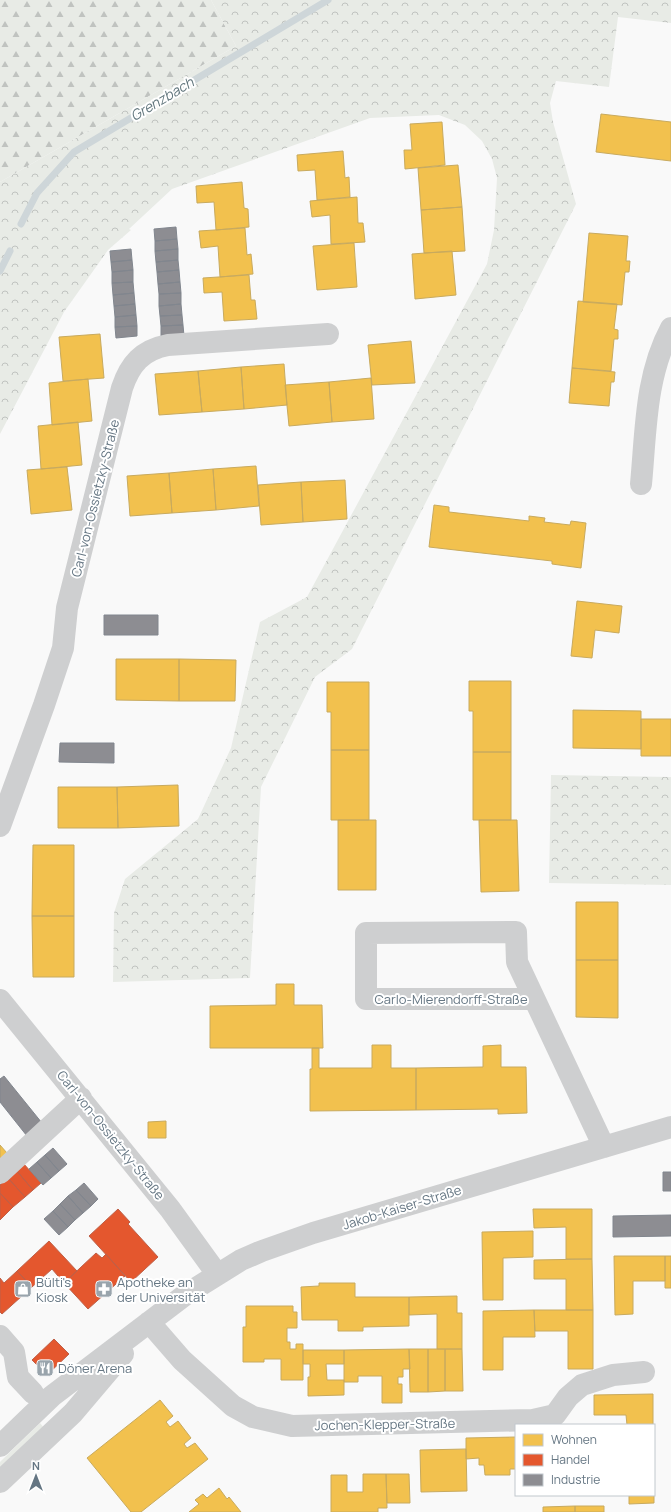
<svg xmlns="http://www.w3.org/2000/svg" width="671" height="1512" font-family="Manrope,sans-serif">
<style>
.green{fill:#e8ebe6}
.forest{fill:url(#forest-firs)}
.park{fill:url(#park-crowns)}
.homes{fill:#f2c14e;stroke:#c8aa5e}
.shops{fill:#e4572e;stroke:#be6048}
.industry{fill:#8d8d92;stroke:#81868e}
.lines{fill:none;stroke-linecap:round;stroke-linejoin:round}
.stream{stroke:#ced6d9;stroke-width:7}
.minor{stroke:#cecfd0;stroke-width:22}
.labels{text-anchor:middle;stroke-width:4;stroke-linejoin:round;paint-order:stroke}
.street-label{font-size:13px;fill:#657683;stroke:#fff}
.poi-label{font-size:13px;fill:#657683;stroke:#fff;text-anchor:start}
.water-label{font-size:14px;font-style:italic;fill:#60757c;stroke:#fff}
</style>
<defs>
<pattern id="forest-firs" width="22" height="20" patternUnits="userSpaceOnUse"><rect width="22" height="20" fill="#e8ebe6"/><path d="M5 1l3.5 6h-7zM16 11l3.5 6h-7z" fill="#c0c3c0"/></pattern>
<pattern id="park-crowns" width="20" height="18" patternUnits="userSpaceOnUse"><rect width="20" height="18" fill="#e8ebe6"/><path d="M2 6a3 3 0 1 1 6 0M12 15a3 3 0 1 1 6 0" fill="none" stroke="#c0c3c0"/></pattern>
</defs>
<rect width="100%" height="100%" fill="#f9f9f9"/>
<path class="green" d="M40 1423 44 1428 0 1471V1462Z"/>
<path class="forest" d="M0 0H211L236 46 0 182Z"/>
<path class="park" d="M211 0H671V23L618 17 609 87 556 81 550 103 553 122 576 204 352 649 315 677 261 787 250 978 113 982 114 913 125 879 198 819 231 748 260 622 307 597 487 264 494 230 497 178 492 159 482 141 465 125 439 115 370 118 172 189 129 229 131 230 108 250 64 312 0 434V182L236 46Z
M551 775 671 777V885L549 883Z"/>
<path class="homes" d="M601 114 671 122V161L596 152Z
M442 122 445 165 405 169 404 150H412L410 124Z
M343 151 345 178 349 177 350 197 317 200 315 170 298 171 297 155Z
M458 165 462 207 421 210 418 168Z
M242 182 244 208 248 209 249 227 216 230 214 202 197 203 196 186Z
M357 197 358 223H363L365 242 331 244 330 215 312 217 310 201Z
M462 207 465 251 424 253 421 210Z
M245 228 247 255 251 254 253 274 220 277 218 246 201 248 199 231Z
M589 233 628 236 626 261H630L629 272H625L622 305 583 302Z
M354 243 357 287 317 290 313 246Z
M452 251 456 295 415 299 412 254Z
M249 275 251 300H255L257 319 224 321 222 292 204 293 203 278Z
M578 301 617 304 614 329 618 330V339H614L611 371 572 368Z
M100 334 104 378 63 381 59 337Z
M411 341 415 383 372 385 368 345Z
M284 364 287 405 244 409 241 367Z
M241 367 244 409 202 412 198 371Z
M572 368 615 372 614 382H611L609 406 569 403Z
M198 371 202 412 159 415 155 374Z
M371 378 374 419 332 422 329 382Z
M88 379 92 421 52 425 49 383Z
M329 382 332 422 289 426 285 385Z
M78 422 82 465 41 469 38 426Z
M256 466 259 506 216 510 213 469Z
M67 467 72 510 31 514 27 470Z
M213 469 216 510 172 513 169 473Z
M169 473 172 513 130 516 127 476Z
M345 480 347 519 303 522 301 482Z
M301 482 303 522 261 525 258 485Z
M434 505 449 507V512L529 521V516L545 518 544 522 570 525 571 521 586 523 581 568 552 564V561L429 547Z
M577 601 622 606 619 633 595 630 592 658 571 656Z
M116 659H179V701L116 700Z
M179 659 236 660 235 701H179Z
M469 681H511V752H473V711H469Z
M327 682H369V750H331V712H327Z
M573 710 641 711V749L573 748Z
M641 719H671V756H641Z
M331 750H369V820H331Z
M473 752H511V820H473Z
M178 785 179 826 118 828 117 787Z
M58 787H117L118 828H58Z
M338 820H376V890H338Z
M479 820H517L519 891 481 892Z
M33 845H74V916H32Z
M576 902H618V960H576Z
M32 916H74V977H33Z
M576 960H618V1018L576 1017Z
M276 984H294V1005H322L323 1048H210V1006L276 1005Z
M372 1045H391V1068H416V1110L310 1111V1069H312V1048H319V1068H372Z
M501 1045V1067H526L527 1113 498 1114V1109L416 1110V1068L483 1067V1046Z
M166 1121V1138H148V1122Z
M0 1145 7 1153 0 1159Z
M533 1209H592V1259H566V1227L534 1228Z
M533 1231V1257L503 1258V1300H483L482 1232Z
M614 1256H665V1281H633V1314L615 1315Z
M665 1256H671V1288H665Z
M592 1259 593 1310H566V1279H534V1260Z
M319 1283H355V1297H409V1326L363 1327V1331H338V1320H302L301 1287 319 1286Z
M457 1296V1313H462V1349H437V1314L409 1315V1297Z
M246 1306H293V1312H297V1328H287V1342H290V1349H296V1344H303V1380H281V1359H264V1362H243V1327H246Z
M534 1310H593V1369H568V1331H535Z
M534 1310 535 1337H503V1370H483V1311Z
M409 1349H428V1392H410Z
M409 1349 410 1369H403V1377H398V1384H402V1403H382V1376H358V1382H344V1350Z
M428 1349H445V1391L428 1392Z
M445 1349H462L463 1391H445Z
M303 1350H344V1364H326L327 1380H344V1395L308 1396V1377H310V1364H303Z
M653 1394V1425H627L626 1415H594V1395Z
M160 1400 173 1416 166 1422 170 1427 178 1421 191 1438 184 1444 187 1448 195 1443 208 1459 141 1512H131L87 1458Z
M516 1437V1469H510V1475H485L484 1465H479V1458L466 1459V1438Z
M466 1449 467 1491 421 1492 420 1450Z
M363 1474H386L387 1508H378V1512H331V1475H347V1492H363Z
M386 1474H409L410 1503H387Z
M654 1480V1503L629 1504V1495H654Z
M219 1488 227 1499 229 1497 241 1512H189L199 1504 195 1500 203 1494 207 1498Z
M575 1506V1512H543V1507Z
M575 1506H604V1512H575Z"/>
<path class="shops" d="M23 1163 41 1183 33 1190 16 1170Z
M16 1170 33 1190 25 1197 8 1178Z
M8 1178 25 1197 13 1207 0 1193V1185Z
M0 1193 13 1207 0 1220Z
M118 1209 130 1222 128 1224 158 1257 131 1282 89 1236Z
M49 1241 77 1271 64 1283 52 1269 32 1287 17 1271Z
M96 1253 102 1258 106 1254 125 1276 88 1309 64 1283Z
M17 1271 32 1287 2 1314 0 1312V1278L4 1283Z
M54 1339 69 1354 47 1375 32 1360Z"/>
<path class="industry" d="M176 227 177 239 155 241 154 229Z
M177 239 178 249 155 251V241Z
M131 249 132 260 111 262 110 251Z
M178 249V260L156 262 155 251Z
M132 260 133 270 112 272 111 262Z
M178 260 179 270 157 272 156 262Z
M133 270V282L112 283V272Z
M179 270 180 282 158 284 157 272Z
M133 282 134 293 113 295 112 283Z
M180 282 181 293 159 294 158 284Z
M134 293 135 304 114 306 113 295Z
M181 293V304L159 306V294Z
M135 304 136 315 115 317 114 306Z
M181 304 182 315 160 316 159 306Z
M136 315 137 326 115 327V317Z
M182 315 183 325 161 326 160 316Z
M183 325 184 336 161 337V326Z
M137 326V336L116 338 115 327Z
M104 615H158V635H104Z
M60 743H114V763L59 762Z
M4 1076 42 1123 27 1136 0 1102V1079Z
M53 1148 67 1164 59 1171 45 1155Z
M45 1155 59 1171 51 1178 37 1162Z
M37 1162 51 1178 43 1185 29 1169Z
M663 1172H671V1191H663Z
M84 1183 98 1199 91 1206 76 1190Z
M76 1190 91 1206 83 1213 68 1196Z
M68 1196 83 1213 75 1220 60 1204Z
M60 1204 75 1220 68 1227 53 1211Z
M53 1211 68 1227 59 1235 44 1219Z
M671 1215V1236L613 1237V1216Z"/>
<g class="lines">
<path class="stream" d="M21 224 37 193 74 152 328 0
M0 271 10 251"/>
<path class="minor" d="M641 484C646 432 645 376 671 328
M0 826 44 705 63 648 67 608 122 388C130 364 142 350 168 345L328 334
M534 999H366V933L516 932 517 962 604 1147
M0 1000 170 1209 217 1274
M0 1173 81 1098
M149 1322 182 1360 233 1406 253 1417 292 1426 533 1420 555 1415 568 1397 582 1385 613 1375 644 1372
M0 1336 14 1352 18 1377 33 1393
M0 1446 52 1396 185 1295 241 1260 262 1251 313 1233 671 1127
M0 1482 73 1413 123 1354"/>
</g>
<defs>
<symbol id="shop-square" viewBox="-11 -11 22 22"><rect x="-9" y="-9" width="18" height="18" rx="4" fill="#99a4ac" stroke="#fff"/><path d="M-5-2.5h2.3a2.7 3.5 0 0 1 5.4 0H5L5.5 6h-11ZM-1.5-2.5h3a1.5 2.3 0 0 0-3 0Z" fill="#fff"/></symbol>
<symbol id="pharmacy-square" viewBox="-11 -11 22 22"><rect x="-9" y="-9" width="18" height="18" rx="4" fill="#99a4ac" stroke="#fff"/><path d="M-2-6h4v4h4v4h-4v4h-4v-4h-4v-4h4Z" fill="#fff"/></symbol>
<symbol id="restaurant-square" viewBox="-11 -11 22 22"><rect x="-9" y="-9" width="18" height="18" rx="4" fill="#99a4ac" stroke="#fff"/><path d="M-5-6h1v4h1v-4h1v4h1v-4h1v5L-1.5 .5V6h-2V.5L-5-1ZM5-6V6H3V1.5H1.5Q1.5-4 5-6Z" fill="#fff"/></symbol>
</defs>
<g fill-rule="evenodd">
<use href="#shop-square" x="13" y="1279" width="20" height="20"/>
<use href="#pharmacy-square" x="94" y="1279" width="20" height="20"/>
<use href="#restaurant-square" x="35" y="1358" width="20" height="20"/>
</g>
<g class="labels">
<g class="street-label">
<text transform="translate(95 498) rotate(-76)" y="5">Carl-von-Ossietzky-Straße</text>
<text x="451" y="1004">Carlo-Mierendorff-Straße</text>
<text transform="translate(111 1135) rotate(51)" y="5">Carl-von-Ossietzky-Straße</text>
<text transform="translate(402 1207) rotate(-17)" y="5">Jakob-Kaiser-Straße</text>
<text transform="translate(385 1424) rotate(-1)" y="5">Jochen-Klepper-Straße</text>
</g>
<g class="poi-label">
<text x="36" y="1287">Bülti's<tspan x="36" dy="15">Kiosk</tspan></text>
<text x="117" y="1287">Apotheke an<tspan x="117" dy="15">der Universität</tspan></text>
<text x="58" y="1373">Döner Arena</text>
</g>
<g class="water-label">
<text transform="translate(162 99) rotate(-31)" y="5">Grenzbach</text>
</g>
</g>
<rect x="515" y="1424" width="140" height="72" fill="#ffffff" stroke="#c1c8cd"/>
<rect x="523" y="1434" width="20" height="12" fill="#f2c14e" stroke="#c1c8cd"/>
<text x="551" y="1444" font-size="12" fill="#657683">Wohnen</text>
<rect x="523" y="1454" width="20" height="12" fill="#e4572e" stroke="#c1c8cd"/>
<text x="551" y="1464" font-size="12" fill="#657683">Handel</text>
<rect x="523" y="1474" width="20" height="12" fill="#8d8d92" stroke="#c1c8cd"/>
<text x="551" y="1484" font-size="12" fill="#657683">Industrie</text>
<g transform="translate(36 1476)" stroke="#ffffff" stroke-width="3" paint-order="stroke">
<path d="M0-3L7 15L0 10L-7 15Z" fill="#657683"/>
<text y="-6" font-size="11" font-weight="bold" text-anchor="middle" fill="#657683">N</text>
</g>
</svg>
